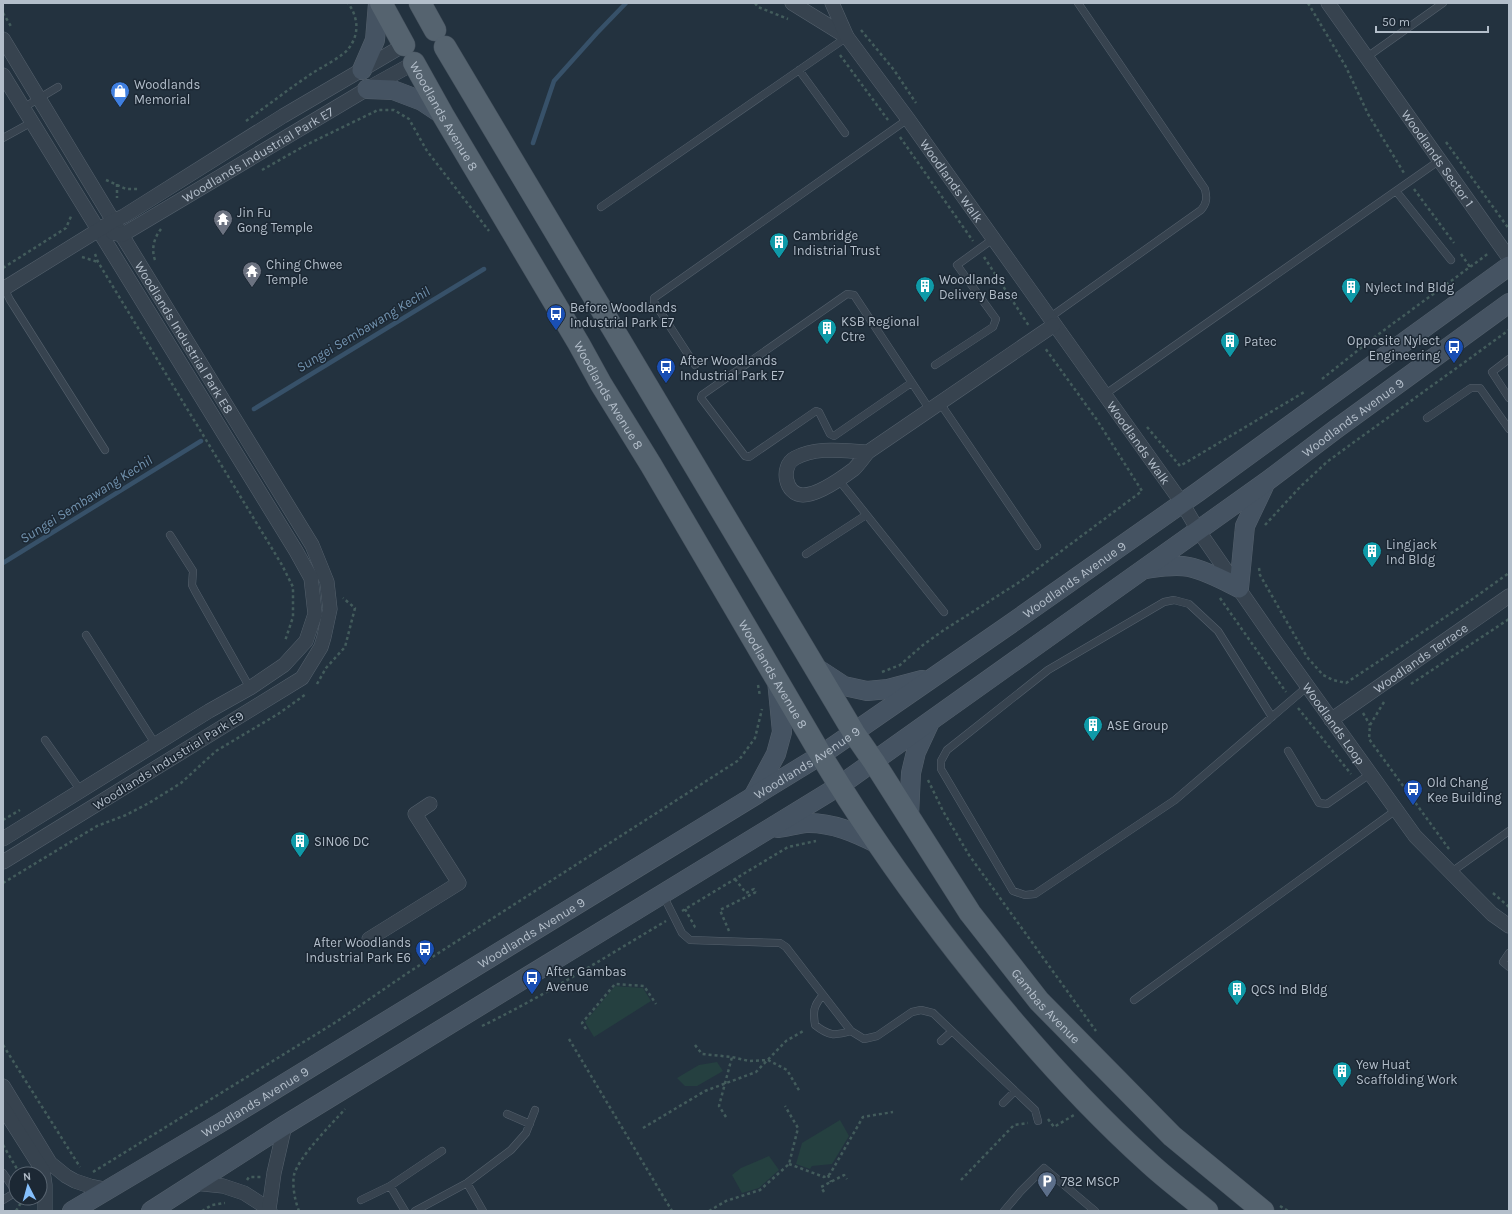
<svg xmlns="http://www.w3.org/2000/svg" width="1512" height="1214" font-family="Karla,sans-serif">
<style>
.green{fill:#254040}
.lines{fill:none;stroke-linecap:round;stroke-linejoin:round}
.stream{stroke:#375169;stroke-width:4.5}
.service-casing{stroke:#55616d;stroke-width:8}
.minor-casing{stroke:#55616d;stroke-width:15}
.secondary-casing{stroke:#55616d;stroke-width:20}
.primary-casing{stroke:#434f5b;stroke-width:23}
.path{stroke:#435c5c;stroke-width:2.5;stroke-dasharray:3 3;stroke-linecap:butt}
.service{stroke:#37434f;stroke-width:7}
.minor{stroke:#37434f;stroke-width:14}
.secondary{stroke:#455362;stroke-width:19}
.primary{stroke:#55636f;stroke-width:22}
.labels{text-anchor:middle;stroke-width:3;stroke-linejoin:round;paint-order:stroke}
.poi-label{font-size:13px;fill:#b3beca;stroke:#1c2834;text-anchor:start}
.street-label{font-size:13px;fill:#b3beca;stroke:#1c2834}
.water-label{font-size:14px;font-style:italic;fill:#7192ae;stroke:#1c2834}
</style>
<rect width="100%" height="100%" fill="#23323f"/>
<path class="green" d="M615 986 643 988 651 1001 594 1037 585 1022Z
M717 1062 723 1071 697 1086H685L677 1078 699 1065Z
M840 1120 849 1136 832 1164 812 1166 810 1169 796 1164 802 1143Z
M769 1156 779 1170 759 1188 742 1193 732 1175 741 1168Z"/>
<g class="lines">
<path class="stream" d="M533 143 554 81 597 33 626 3
M254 409 484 269
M3 563 201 441"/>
<defs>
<path id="service" d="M1367 57 1443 3
M799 70 845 133
M23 108 58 87
M3 138 32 122
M1396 191 1451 260
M601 207 847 37
M4 288 10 300 105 450
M1049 318 1201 210C1207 203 1207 198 1205 189L1078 3
M1509 359 1492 372 1509 398
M695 365 654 302V298L908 119
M935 365 993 327 996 319 957 265 993 239
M911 383 834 436 830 434 819 412 816 411 749 457 745 456 701 398 702 395 847 294 854 295 930 410
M1104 395 1440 160
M940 403 1037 546
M1427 418 1471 388H1480L1509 429
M838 479 944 612
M170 535 193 571 192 585 195 591 250 688
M806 554 866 515
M86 635 156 745
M1272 717 1218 631 1189 604 1174 600 1164 602 1048 670 947 750 941 761V769L1013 891 1025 895 1035 894 1175 800 1308 686
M45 740 81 791
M1288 751 1319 803 1327 804 1370 774
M1450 873 1509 831
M663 895 682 933 690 940 780 943 786 947 851 1031 864 1039 877 1036 912 1012 921 1010 933 1013 1035 1110 1038 1121
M1509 953 1503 962 1509 967
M823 995C813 1006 813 1012 815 1025 829 1036 834 1036 851 1031
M1134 1000 1396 810
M941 1041 952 1031
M1003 1103 1015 1091
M507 1114 530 1124
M3 1173 16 1192 3 1200
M467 1183 483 1211
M390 1186 405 1211
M361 1200 390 1186 442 1151
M415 1211 467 1183 511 1150 526 1133 535 1110
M1004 1211 1021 1191 1044 1168 1095 1211"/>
<g id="minor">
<path d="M792 3 847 37"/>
<path id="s1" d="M832 3 847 37 908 119 1182 503 1198 530 1275 641 1415 836 1492 914 1509 926"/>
<path id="s2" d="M1328 3 1509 258"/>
<path id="s3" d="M3 39 126 242 312 545 327 582 330 609 324 637 321 647 302 678 3 862"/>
<path d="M3 75 296 551 311 578 315 614 306 641 284 665 250 688 209 711 3 839"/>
<path id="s4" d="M113 233 122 235 367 89 414 63"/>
<path d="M3 289 113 221 124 216 283 116 404 45"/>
<path d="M868 452C844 451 817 446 795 458 780 466 785 495 803 495 818 495 842 478 854 469 859 464 863 458 868 452L1054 325"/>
<path id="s5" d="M1331 720 1509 596"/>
<path d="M369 939 459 883 415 814 430 804"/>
<path d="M3 1086 50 1163 66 1176 75 1181 90 1186 109 1190"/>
<path d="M3 1108 43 1171 45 1185V1211"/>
<path d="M194 1183 223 1186 244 1193 269 1209 270 1211"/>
<path d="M269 1209 274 1173 285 1125"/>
</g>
<g id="secondary">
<path d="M362 70 375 40 378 3"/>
<path d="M367 89 393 90 422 101 443 115"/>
<path d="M1145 569C1159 567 1175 564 1189 567 1207 571 1223 580 1239 588L1245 526 1264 486"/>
<path d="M815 667 844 686 867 691 888 689 922 680"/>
<path d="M754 795 776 754 782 732 777 680"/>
<path d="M909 816 911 773 916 752 929 724"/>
<path d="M778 828C787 827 797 824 806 823 832 822 856 833 878 844"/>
<path id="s6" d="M72 1211 220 1123 821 755 1009 625 1198 492 1509 266"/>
<path id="s7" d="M151 1211 285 1125 839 786 1266 482 1336 429 1509 303"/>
</g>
<g id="primary">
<path d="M381 3 404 45"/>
<path d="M420 3 435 30"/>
<path id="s8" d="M445 47 854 733 874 762 970 913 1039 1001 1172 1136 1263 1211"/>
<path id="s9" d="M414 63 443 115 579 344 601 384 651 465 821 755C858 817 900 877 943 934 1005 1015 1072 1093 1147 1161 1166 1179 1187 1194 1207 1211"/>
</g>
</defs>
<use href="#service" class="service-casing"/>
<use href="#minor" class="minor-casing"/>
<use href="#secondary" class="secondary-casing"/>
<use href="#primary" class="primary-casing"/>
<path class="path" d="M755 3 758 7 788 19
M1308 3 1346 67 1368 114 1404 173
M3 13 12 28
M861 30 894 70 916 103
M840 55 888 120
M246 121C268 105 289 89 311 74 320 68 344 56 349 48 360 33 358 17 348 3
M900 137 973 241
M1446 142 1509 229
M262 170 306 145 378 110H394L409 119 427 151 489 231
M106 180 126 189H139
M117 184V198
M1414 189 1454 243
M95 254 98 262 282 565 293 587V617L285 641
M1461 254 1470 267
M82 257 98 262
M984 257 1029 326
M155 260C151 249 154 238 161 229
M3 268 66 228 72 214
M1322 379 1376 336 1489 253
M1147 427 1180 466 1306 391
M1265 525 1301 486 1328 461 1509 330
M1259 568 1260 575 1307 657 1323 675 1333 680 1346 683 1471 600 1509 573
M1220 598 1286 692
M882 672 900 665 923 645 944 630 1021 581 1142 491 1097 420 1045 348
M317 684 326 668 345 647 355 608 343 598
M1411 684 1509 619
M758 685 760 696
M1384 702 1370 725 1369 739 1449 849
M1298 708 1351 774
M1363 713 1370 725
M928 780 943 811 969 855 1096 1031
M3 820 20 810
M735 879 746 893 754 889 756 892
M3 883 97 826 126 815 149 803 181 783 216 751 278 714 306 694
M1493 893 1509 907
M685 909 695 927 698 928
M682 911 788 847 816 841
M729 931 720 910 756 892 758 894
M482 1026C546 995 605 957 666 921
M586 1029 582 1023 615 984 644 986 656 1004
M569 1039 672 1211
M3 1045 80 1167
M695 1045 702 1054 732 1057 749 1061 768 1060 787 1070 800 1092
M726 1117 719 1106 732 1057
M1048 1119 1054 1127 1074 1115
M643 1128 705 1091 756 1072 786 1041 805 1030
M3 1145 20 1174
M789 1164 824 1177 830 1174 863 1117 893 1112
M93 1172 336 1022 409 972 739 760 755 738 762 709
M828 1175 831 1182
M247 1180 249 1177H261
M961 1180 1014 1125 1028 1123
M824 1192 821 1187 844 1175 847 1179
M1280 1206 1288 1211
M16 1211 22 1201
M202 1211 212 1205 225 1203
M299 1211C295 1201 292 1186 294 1175 299 1156 332 1124 345 1109
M709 1211 726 1201 760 1190 789 1164 798 1128 785 1106"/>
<use href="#service" class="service"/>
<use href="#minor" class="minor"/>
<use href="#secondary" class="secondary"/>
<use href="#primary" class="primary"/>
</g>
<defs>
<symbol id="shop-pin" viewBox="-11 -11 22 30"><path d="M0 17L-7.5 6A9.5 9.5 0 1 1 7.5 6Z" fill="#3f7fe0" stroke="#1c2834"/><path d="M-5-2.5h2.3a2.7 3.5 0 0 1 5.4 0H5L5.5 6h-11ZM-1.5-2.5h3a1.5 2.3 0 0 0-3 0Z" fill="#fff"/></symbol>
<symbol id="temple-pin" viewBox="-11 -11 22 30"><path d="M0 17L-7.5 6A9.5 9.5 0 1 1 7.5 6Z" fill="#6b7280" stroke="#1c2834"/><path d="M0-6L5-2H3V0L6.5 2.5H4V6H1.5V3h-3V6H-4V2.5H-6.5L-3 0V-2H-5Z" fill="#fff"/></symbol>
<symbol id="building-pin" viewBox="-11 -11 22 30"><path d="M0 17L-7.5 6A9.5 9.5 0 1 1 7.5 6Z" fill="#0f9aa8" stroke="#1c2834"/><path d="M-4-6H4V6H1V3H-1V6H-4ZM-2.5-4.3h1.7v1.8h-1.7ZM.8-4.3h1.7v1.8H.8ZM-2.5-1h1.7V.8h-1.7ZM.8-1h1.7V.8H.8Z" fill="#fff"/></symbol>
<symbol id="bus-pin" viewBox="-11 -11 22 30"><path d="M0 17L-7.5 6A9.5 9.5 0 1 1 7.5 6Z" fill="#1a4fb4" stroke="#1c2834"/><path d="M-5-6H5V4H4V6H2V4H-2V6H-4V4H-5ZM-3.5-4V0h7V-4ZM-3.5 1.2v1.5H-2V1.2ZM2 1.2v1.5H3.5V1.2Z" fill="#fff"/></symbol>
<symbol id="parking-pin" viewBox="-11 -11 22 30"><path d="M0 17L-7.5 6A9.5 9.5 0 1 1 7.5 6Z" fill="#5c6f8a" stroke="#1c2834"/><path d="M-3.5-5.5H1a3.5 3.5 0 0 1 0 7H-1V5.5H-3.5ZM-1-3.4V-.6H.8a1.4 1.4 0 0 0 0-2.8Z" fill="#fff"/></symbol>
</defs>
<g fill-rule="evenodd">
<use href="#shop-pin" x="109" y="80" width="22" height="30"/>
<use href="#temple-pin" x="212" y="208" width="22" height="30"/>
<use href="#building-pin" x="768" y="231" width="22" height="30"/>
<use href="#temple-pin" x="241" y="260" width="22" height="30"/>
<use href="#building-pin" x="914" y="275" width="22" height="30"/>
<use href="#building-pin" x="1340" y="276" width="22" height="30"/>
<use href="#bus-pin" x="545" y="303" width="22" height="30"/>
<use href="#building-pin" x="816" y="317" width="22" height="30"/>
<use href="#building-pin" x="1219" y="330" width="22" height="30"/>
<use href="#bus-pin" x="1443" y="336" width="22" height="30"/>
<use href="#bus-pin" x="655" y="356" width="22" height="30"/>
<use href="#building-pin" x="1361" y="540" width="22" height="30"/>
<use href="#building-pin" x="1082" y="714" width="22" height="30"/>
<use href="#bus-pin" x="1402" y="778" width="22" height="30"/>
<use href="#building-pin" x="289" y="830" width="22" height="30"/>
<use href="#bus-pin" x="414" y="938" width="22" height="30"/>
<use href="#bus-pin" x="521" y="967" width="22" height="30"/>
<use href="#building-pin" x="1226" y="978" width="22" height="30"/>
<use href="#building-pin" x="1331" y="1060" width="22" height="30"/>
<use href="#parking-pin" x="1036" y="1170" width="22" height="30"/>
</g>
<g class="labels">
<g class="poi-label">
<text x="134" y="89">Woodlands<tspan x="134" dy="15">Memorial</tspan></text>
<text x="237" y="217">Jin Fu<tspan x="237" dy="15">Gong Temple</tspan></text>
<text x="793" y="240">Cambridge<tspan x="793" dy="15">Indistrial Trust</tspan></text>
<text x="266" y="269">Ching Chwee<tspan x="266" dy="15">Temple</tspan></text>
<text x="939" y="284">Woodlands<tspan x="939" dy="15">Delivery Base</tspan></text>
<text x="1365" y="292">Nylect Ind Bldg</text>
<text x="570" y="312">Before Woodlands<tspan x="570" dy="15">Industrial Park E7</tspan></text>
<text x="841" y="326">KSB Regional<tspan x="841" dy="15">Ctre</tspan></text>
<text x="1440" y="345" text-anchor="end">Opposite Nylect<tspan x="1440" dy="15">Engineering</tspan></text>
<text x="1244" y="346">Patec</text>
<text x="680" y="365">After Woodlands<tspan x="680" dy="15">Industrial Park E7</tspan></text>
<text x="1386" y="549">Lingjack<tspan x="1386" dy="15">Ind Bldg</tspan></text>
<text x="1107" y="730">ASE Group</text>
<text x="1427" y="787">Old Chang<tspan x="1427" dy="15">Kee Building</tspan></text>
<text x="314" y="846">SIN06 DC</text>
<text x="411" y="947" text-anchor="end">After Woodlands<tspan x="411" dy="15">Industrial Park E6</tspan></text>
<text x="546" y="976">After Gambas<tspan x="546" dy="15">Avenue</tspan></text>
<text x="1251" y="994">QCS Ind Bldg</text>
<text x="1356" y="1069">Yew Huat<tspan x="1356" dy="15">Scaffolding Work</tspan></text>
<text x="1061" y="1186">782 MSCP</text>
</g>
<g class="street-label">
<text dy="5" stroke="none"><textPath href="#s9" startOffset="61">Woodlands Avenue 8</textPath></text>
<text dy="5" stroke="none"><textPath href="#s4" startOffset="167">Woodlands Industrial Park E7</textPath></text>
<text dy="5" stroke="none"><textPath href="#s2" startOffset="190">Woodlands Sector 1</textPath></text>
<text dy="5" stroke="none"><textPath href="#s1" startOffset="215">Woodlands Walk</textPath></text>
<text dy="5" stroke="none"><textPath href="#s3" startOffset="349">Woodlands Industrial Park E8</textPath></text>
<text dy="5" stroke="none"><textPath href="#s9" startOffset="385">Woodlands Avenue 8</textPath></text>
<text dy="5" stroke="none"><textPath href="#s7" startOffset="1441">Woodlands Avenue 9</textPath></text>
<text dy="5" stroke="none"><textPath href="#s1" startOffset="537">Woodlands Walk</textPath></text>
<text dy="5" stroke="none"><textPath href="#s6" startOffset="1185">Woodlands Avenue 9</textPath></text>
<text dy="5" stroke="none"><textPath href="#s5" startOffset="109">Woodlands Terrace</textPath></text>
<text dy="5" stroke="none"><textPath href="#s9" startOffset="709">Woodlands Avenue 8</textPath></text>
<text dy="5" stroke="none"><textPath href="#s1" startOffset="879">Woodlands Loop</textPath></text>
<text transform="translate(168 760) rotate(-32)" y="5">Woodlands Industrial Park E9</text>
<text dy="5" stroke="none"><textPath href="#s6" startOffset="861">Woodlands Avenue 9</textPath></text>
<text dy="5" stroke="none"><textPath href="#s6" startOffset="537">Woodlands Avenue 9</textPath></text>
<text dy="5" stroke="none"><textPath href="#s8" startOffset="1133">Gambas Avenue</textPath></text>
<text dy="5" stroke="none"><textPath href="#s6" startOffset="213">Woodlands Avenue 9</textPath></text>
</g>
<g class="water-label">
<text transform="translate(363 329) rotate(-31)" y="5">Sungei Sembawang Kechil</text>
<text transform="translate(86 499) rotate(-32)" y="5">Sungei Sembawang Kechil</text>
</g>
</g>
<rect width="1512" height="1214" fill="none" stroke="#b3beca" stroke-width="8"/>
<g transform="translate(28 1186) rotate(354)"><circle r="19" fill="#1c2834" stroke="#586470"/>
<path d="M0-3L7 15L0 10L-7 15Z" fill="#85c0fd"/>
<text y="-6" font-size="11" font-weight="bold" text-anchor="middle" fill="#b3beca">N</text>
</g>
<path d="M1376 26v6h112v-6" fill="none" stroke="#b3beca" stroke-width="2"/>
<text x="1382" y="26" font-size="12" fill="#b3beca" stroke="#1c2834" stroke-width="3" paint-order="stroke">50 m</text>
</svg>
